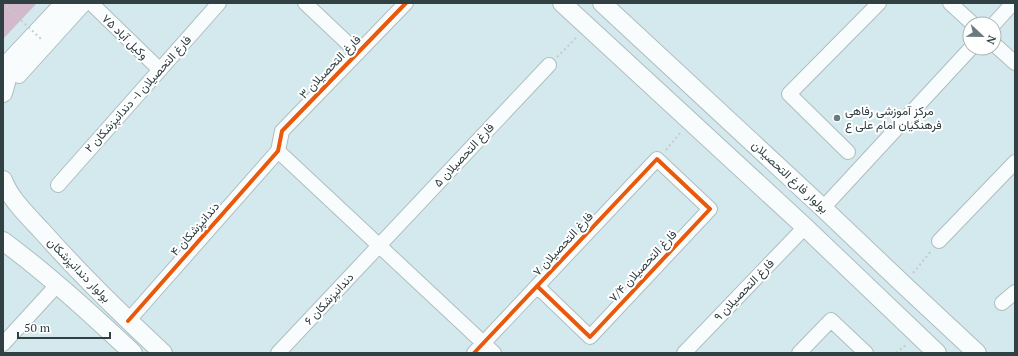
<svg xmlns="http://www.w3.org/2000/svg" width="1018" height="356" font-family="'PT Serif',Vazirmatn,serif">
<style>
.forest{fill:#d2b9cc}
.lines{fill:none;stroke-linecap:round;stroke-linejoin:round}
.minor-casing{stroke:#adbdc1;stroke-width:16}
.major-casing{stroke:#adbdc1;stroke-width:20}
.highway-casing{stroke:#adbdc1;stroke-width:22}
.path{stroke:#c4cbcc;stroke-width:2;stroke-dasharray:2 3;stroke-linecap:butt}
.minor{stroke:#f9fcfc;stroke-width:14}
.major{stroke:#f9fcfc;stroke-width:18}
.highway{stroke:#f9fcfc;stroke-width:20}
.path-bridge{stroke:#c4cbcc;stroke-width:2;stroke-dasharray:2 3;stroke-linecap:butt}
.cycleway-casing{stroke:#fff;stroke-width:6}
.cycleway{stroke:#e8590c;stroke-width:4}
.poi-dot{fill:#697b7f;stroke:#fff;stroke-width:1.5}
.labels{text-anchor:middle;stroke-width:4;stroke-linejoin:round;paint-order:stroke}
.street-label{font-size:12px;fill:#304043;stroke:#fff}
.poi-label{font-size:12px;fill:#304043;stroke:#fff;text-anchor:start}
</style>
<rect width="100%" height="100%" fill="#d4e9ee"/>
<path class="forest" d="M5 3H37L3 39V5Z"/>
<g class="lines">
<defs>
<path id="minor" d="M91 3 160 70
M305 3 358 53
M950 3 973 24
M994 24 1013 3
M994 44 1015 63
M19 76 85 3
M278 151 494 353
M848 152 789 94 879 3
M58 185 219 3
M823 208 971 48
M939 241 1015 162
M1002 303 1015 292
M128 321 278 151 282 131 406 3
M3 344 58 284
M278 353 549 65
M474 353 657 159 710 209 590 337 537 286
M684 353 805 227
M799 353 831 320 866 353"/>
<path id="major" d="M562 3 805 227 937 353
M602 3 823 208 904 285 977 353
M3 93 12 61
M3 180C10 199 28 216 42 231 80 274 121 314 163 353
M3 241C49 275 91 314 133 353"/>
<path id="highway" d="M3 70 66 3"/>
</defs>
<use href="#minor" class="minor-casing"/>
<use href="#major" class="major-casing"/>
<use href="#highway" class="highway-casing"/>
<path class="path" d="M557 57 577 37
M666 150 681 132
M913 273 932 250
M896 353 906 345"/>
<use href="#minor" class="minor"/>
<use href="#major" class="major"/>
<use href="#highway" class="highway"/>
<path class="path-bridge" d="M3 3 41 39"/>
<defs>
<path id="cycleway" d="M128 321 278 151 282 131 406 3
M474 353 657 159 710 209 590 337 537 286"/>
</defs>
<use href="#cycleway" class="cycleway-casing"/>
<use href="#cycleway" class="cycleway"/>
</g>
<circle class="poi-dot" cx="837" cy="118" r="4"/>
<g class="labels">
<g class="street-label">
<text transform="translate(125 37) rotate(44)" y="4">وکیل آباد ۷۵</text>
<text transform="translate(330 67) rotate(-46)" y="4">فارغ التحصیلان ۳</text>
<text transform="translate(138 94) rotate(-48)" y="4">فارغ التحصیلان ۱- دندانپزشکان ۲</text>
<text transform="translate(464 155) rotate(-47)" y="4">فارغ التحصیلان ۵</text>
<text transform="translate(790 177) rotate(43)" y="4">بولوار فارغ التحصیلان</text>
<text transform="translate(195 229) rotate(-49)" y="4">دندانپزشکان ۴</text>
<text transform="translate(563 244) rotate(-47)" y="4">فارغ التحصیلان ۷</text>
<text transform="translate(643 266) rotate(-47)" y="4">فارغ التحصیلان ۷/۴</text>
<text transform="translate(79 270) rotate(46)" y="4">بولوار دندانپزشکان</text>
<text transform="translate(744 290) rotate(-46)" y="4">فارغ التحصیلان ۹</text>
<text transform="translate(329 299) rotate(-47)" y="4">دندانپزشکان ۶</text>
</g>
<g class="poi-label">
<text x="845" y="115">مرکز آموزشی رفاهی<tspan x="845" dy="14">فرهنگیان امام علی ع</tspan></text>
</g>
</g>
<rect width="1018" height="356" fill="none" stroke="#304043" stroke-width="8"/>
<g transform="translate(982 36) rotate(112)"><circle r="19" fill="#ffffff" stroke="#acb3b4"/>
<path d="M0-3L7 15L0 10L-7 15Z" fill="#697b7f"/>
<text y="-6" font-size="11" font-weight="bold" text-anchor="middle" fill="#304043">N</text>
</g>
<path d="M18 332v6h92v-6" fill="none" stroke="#304043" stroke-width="2"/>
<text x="24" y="332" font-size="12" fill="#304043" stroke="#ffffff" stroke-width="3" paint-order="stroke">50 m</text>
</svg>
